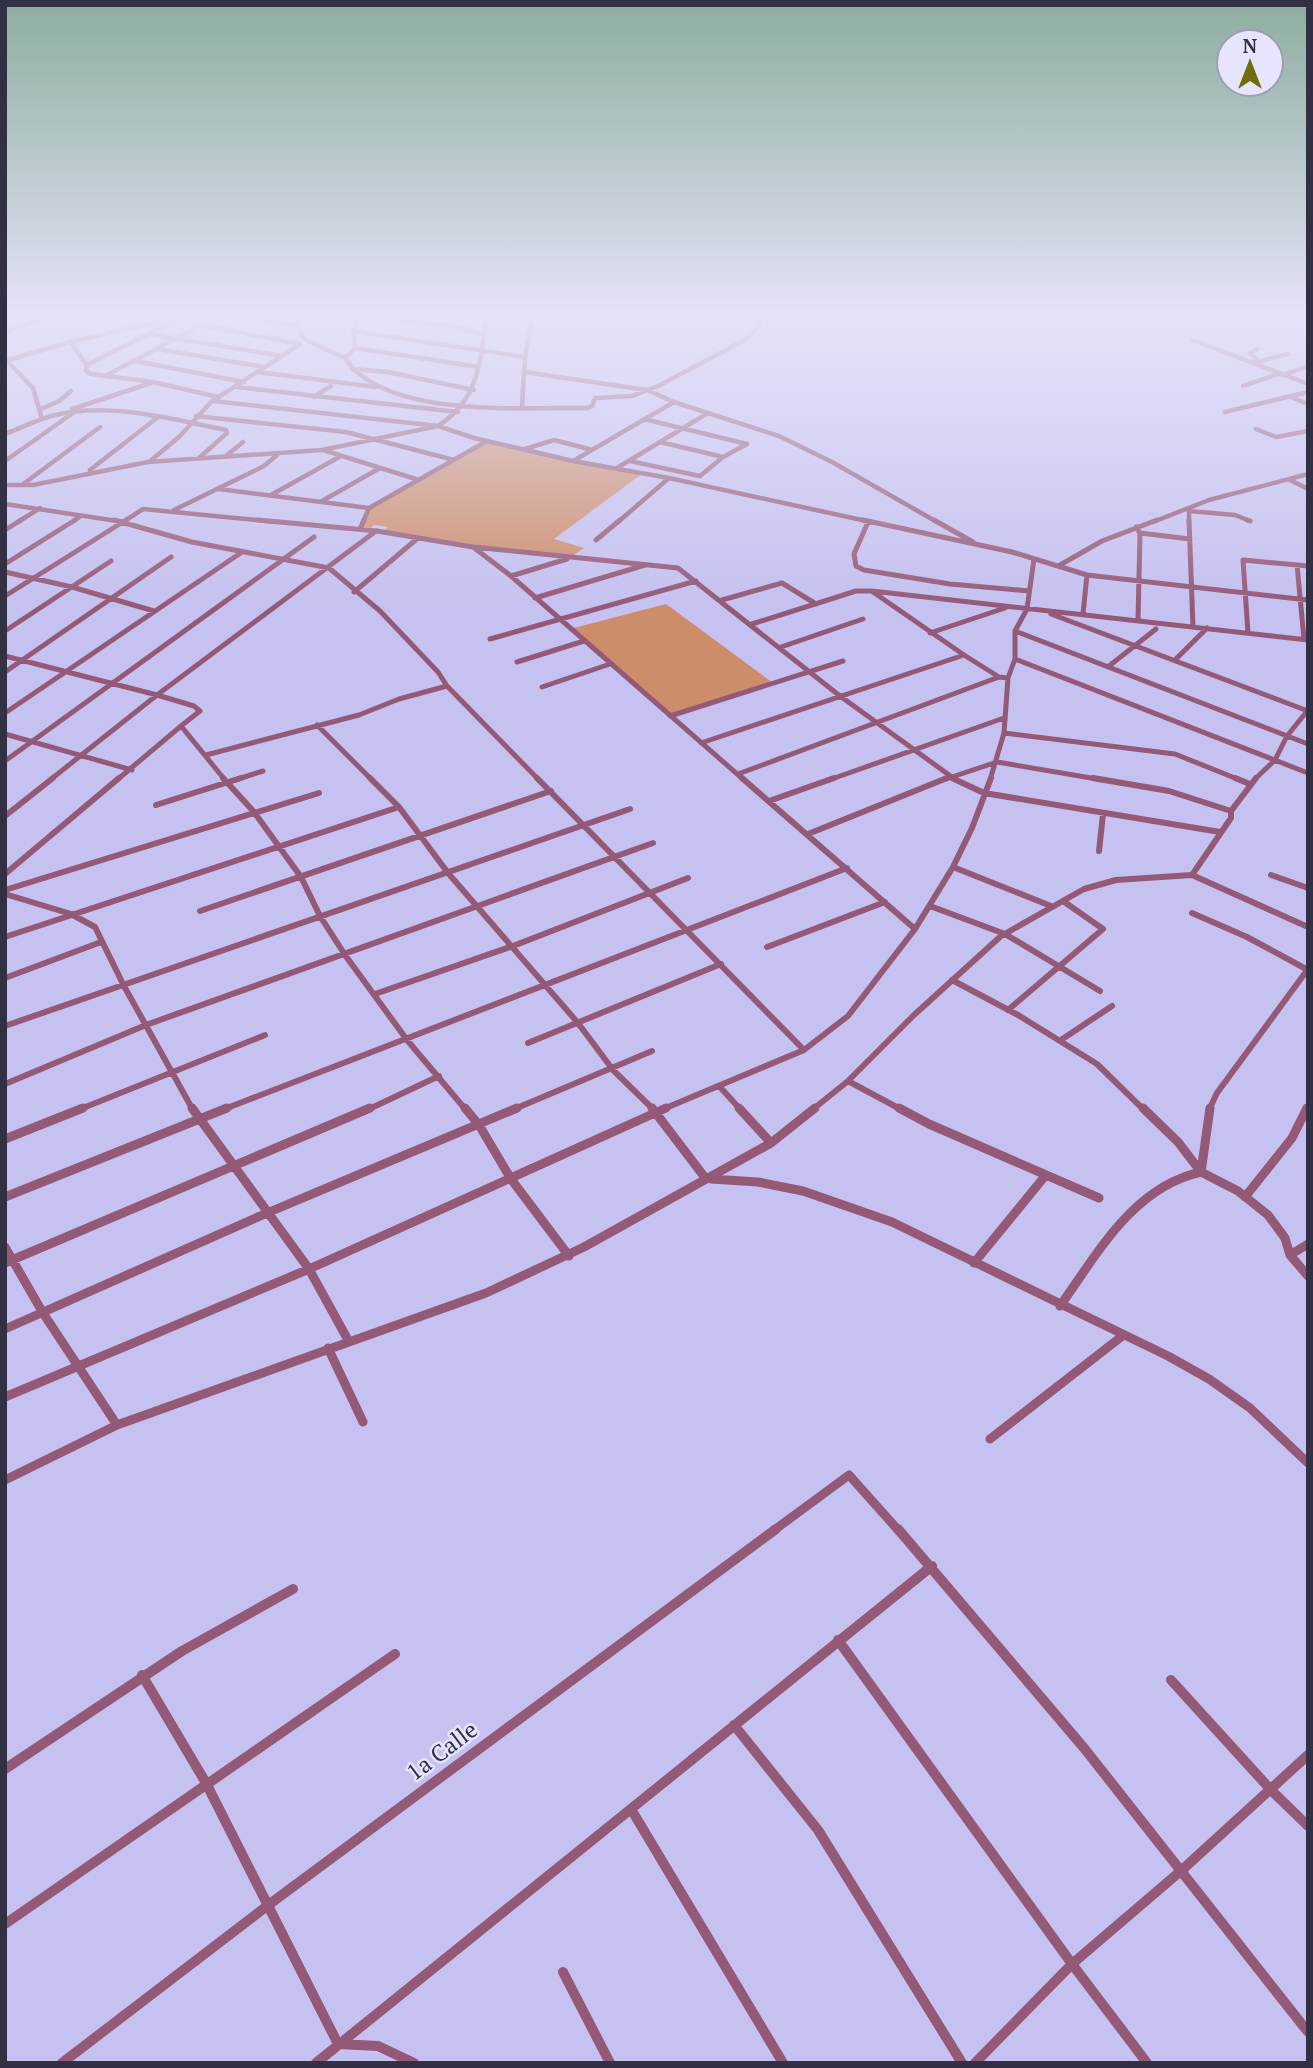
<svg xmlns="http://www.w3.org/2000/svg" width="1313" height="2068" font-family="'PT Serif',serif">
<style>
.green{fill:#cd8d6a}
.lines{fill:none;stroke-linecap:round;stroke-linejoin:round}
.street-far4{stroke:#945977;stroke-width:4.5}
.street-far3{stroke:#945977;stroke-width:5}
.street-far2{stroke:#945977;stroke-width:6}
.street-far1{stroke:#945977;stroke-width:9}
.street{stroke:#945977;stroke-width:10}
.labels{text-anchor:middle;stroke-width:5;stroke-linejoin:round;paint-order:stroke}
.near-street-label{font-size:23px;fill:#323043;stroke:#e6e5fd}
</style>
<rect width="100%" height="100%" fill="#c5c1f0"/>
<path class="green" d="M487 441 643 473 554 539 584 548 569 558 473 547 383 532 388 527 374 525 369 530 360 529 369 508Z
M666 604 773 683 670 716 570 629Z"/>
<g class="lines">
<path class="street-far4" d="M248 318 299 326 303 337 308 341 345 358
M361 318 353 331 355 348 345 358C384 419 523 407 588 408L592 406 595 398 632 396 658 386 745 340 759 327 762 318
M379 318 445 325 484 334
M201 325 300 344
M353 331 525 357
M5 332 35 321 62 318
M149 334 282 356
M1193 340 1308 384
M70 342 87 365 86 371 91 374 153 382 218 397
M355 348 479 367
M158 349 264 367
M1257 349 1250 353 1259 362
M5 361 70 342 170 319 176 320
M7 361 33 388 42 419
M135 361 244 382
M1253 363 1288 354
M87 365 173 321
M352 369 388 372 474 390
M258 372 376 387
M524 372 647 390 674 402 779 436 832 462 937 522
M1283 375 1308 366
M105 376 215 318
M1243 386 1278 374
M237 387 458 412
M314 397 331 386
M1291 397 1308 404
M213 401 438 426 474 438 573 461 669 478 871 522
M522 406 525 357 532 318
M41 409 59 401 71 391
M72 409 151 383
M1225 412 1308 392
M196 416 346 432 454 460
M644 419 747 444 723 457 660 442
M1256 429 1276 437 1308 431
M5 434C21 428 38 419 55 415 112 402 170 419 226 430L227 433 200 457
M525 449 554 440 589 449
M323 450 419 480
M226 456 243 442
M5 461 73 413
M573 461 674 402
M630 461 700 476 723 457
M149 462 179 437 211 402 300 344
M617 468 708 413
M90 470 158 417
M1290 480 1308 489
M5 485H33L148 462 322 450 438 426C479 399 480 363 486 318
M22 485 100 427
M219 489 369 508 363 522
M271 495 341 456
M322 501 380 468
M5 504 124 522
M369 508 487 441
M1189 509V522
M174 510 264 466 277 455
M1189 511 1235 515 1250 521
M18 522 40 508
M72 522 81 516
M123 522 143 509 277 522
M618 522 669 478
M1153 522 1209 500 1308 474"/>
<path class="street-far3" d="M114 520 192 542 329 568 380 611 438 672 447 686 539 780
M258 520 377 531 473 547 511 576 744 780
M863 520 1012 552 1087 575 1308 600
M934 520 973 542
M1189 520 1193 627
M1247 520 1250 521
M868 522 854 554 856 566 864 570 950 584 1029 591
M1136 527 1140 533 1138 620
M360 529 364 520
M5 530 21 520
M1140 533 1190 539
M596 540 620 520
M474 547 678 568 840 696 956 780
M5 564 75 520
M1060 565 1102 541 1157 520
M1297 565 1304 639
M5 572 72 587 154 611
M511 576 567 559
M354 592 418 538
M873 592 964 655
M5 596 126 520
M535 598 645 565
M722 600 782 583 816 604
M1051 614 1308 711
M1083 614 1087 575
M752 624 856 591H872L1308 640
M5 631 111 561
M1015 631 1308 744
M930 633 1005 608
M1248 633 1243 560 1308 566
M490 639 696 581
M781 647 863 619
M5 656 157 695 194 706 200 711 181 726
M1015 659 1308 773
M1175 660 1207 628
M517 662 584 641
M1109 666 1156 629
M5 672 171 557
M542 687 610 664
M5 713 242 552
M670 716 843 661
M317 725 372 780
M1004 733 1175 754 1240 780
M5 734 132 770
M701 743 964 655 999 677 1008 678
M206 755 359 715 399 699 447 686
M5 761 314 537
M738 774 999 677
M50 780 157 695 376 531
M117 780 181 726 225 780
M235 780 263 771
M829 780 1004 718
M943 780 997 762 1103 780
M990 780 1004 733 1008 678 1015 659V631L1027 609 1034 559
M1254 780 1275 760 1287 736 1308 710"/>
<path class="street-far2" d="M223 778 254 812 301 877 320 916 345 955 407 1040 466 1110
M370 778 399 807 448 873 578 1023 613 1070 654 1110
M537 778 804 1050
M742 778 915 929
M952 778 984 793 1220 832
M1093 778 1169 791 1231 811
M1235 778 1250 784
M769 801 834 778
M156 805 241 778
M5 816 53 778
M808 834 947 778
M1099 851 1103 814
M953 867 1051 906
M5 874 119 778
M1192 875 1231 818V811L1256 778
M1271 875 1308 888
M5 890 319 793
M5 894 71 914 95 927 124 986 193 1110
M930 906 1005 934 1100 991
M200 911 551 791
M1192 913 1247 937 1308 970
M5 937 399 807
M767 947 885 902
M5 978 101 942
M952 980 1018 1015 1097 1064 1144 1110
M375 994 513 946 688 878
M1008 1010 1103 929 1063 901
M5 1026 630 809
M1061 1040 1112 1006
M528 1043 721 964
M848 1081 902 1110
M5 1084 146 1025 653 843
M719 1086 741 1110
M78 1110 265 1035
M222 1110 847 868
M367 1110 439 1076
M512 1110 652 1051
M661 1110 804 1050 848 1016 915 929 953 867 972 828 991 778
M812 1110 848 1081 914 1015 1001 936 1084 889 1116 880 1192 875 1308 927
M1209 1110 1217 1093 1308 969
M1306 1110 1308 1106"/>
<path class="street-far1" d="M192 1108 309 1269 348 1340
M465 1108 479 1125 511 1179 569 1256
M652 1108 706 1179
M739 1108 771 1143
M899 1108 929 1124 1099 1198
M1143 1108 1178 1142 1201 1172 1238 1191 1268 1215 1285 1238 1290 1255 1308 1276
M5 1139 83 1108
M711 1179 758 1182 803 1191 892 1222 1168 1356 1209 1379 1250 1408 1308 1463
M5 1197 227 1108
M1245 1197 1292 1138 1307 1108
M5 1247 43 1313 117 1425
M1290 1255 1308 1244
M5 1263 370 1108
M974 1263 1045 1176
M1060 1306C1098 1253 1133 1187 1201 1172L1210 1108
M5 1329 267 1213 517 1108
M328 1348 363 1422
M5 1397 309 1269 666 1108
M990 1439 1121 1337
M5 1480 117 1425 486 1293 584 1247 771 1143 815 1108
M773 1531 849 1475 899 1531"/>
<path class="street" d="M898 1529 1084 1748 1308 2032
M838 1640 1072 1964 1147 2063
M142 1675 206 1783 338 2044 378 2046 414 2063
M1171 1680 1271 1790 1308 1826
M734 1725 818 1830 962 2063
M5 1769 182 1651 293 1589
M631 1809 783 2063
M5 1924 395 1654
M563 1972 610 2063
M62 2063 267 1906 776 1529
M316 2063 932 1566
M975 2063 1072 1964 1183 1869 1308 1755"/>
</g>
<linearGradient id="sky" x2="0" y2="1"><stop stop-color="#8dad9f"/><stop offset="0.52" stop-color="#e5e3f8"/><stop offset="1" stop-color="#e5e3f8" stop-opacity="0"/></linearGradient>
<rect width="1313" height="608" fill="url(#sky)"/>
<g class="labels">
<g class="near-street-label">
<text transform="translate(442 1751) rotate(-37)" y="8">1a Calle</text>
</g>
</g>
<rect width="1313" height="2068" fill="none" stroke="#323043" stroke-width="14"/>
<g transform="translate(1250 63)"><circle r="33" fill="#e6e5fd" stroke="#9e9db3" stroke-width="2"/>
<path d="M0-5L12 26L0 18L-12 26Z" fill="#6f6e0e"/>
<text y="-10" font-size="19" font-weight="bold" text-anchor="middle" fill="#323043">N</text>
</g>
</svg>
